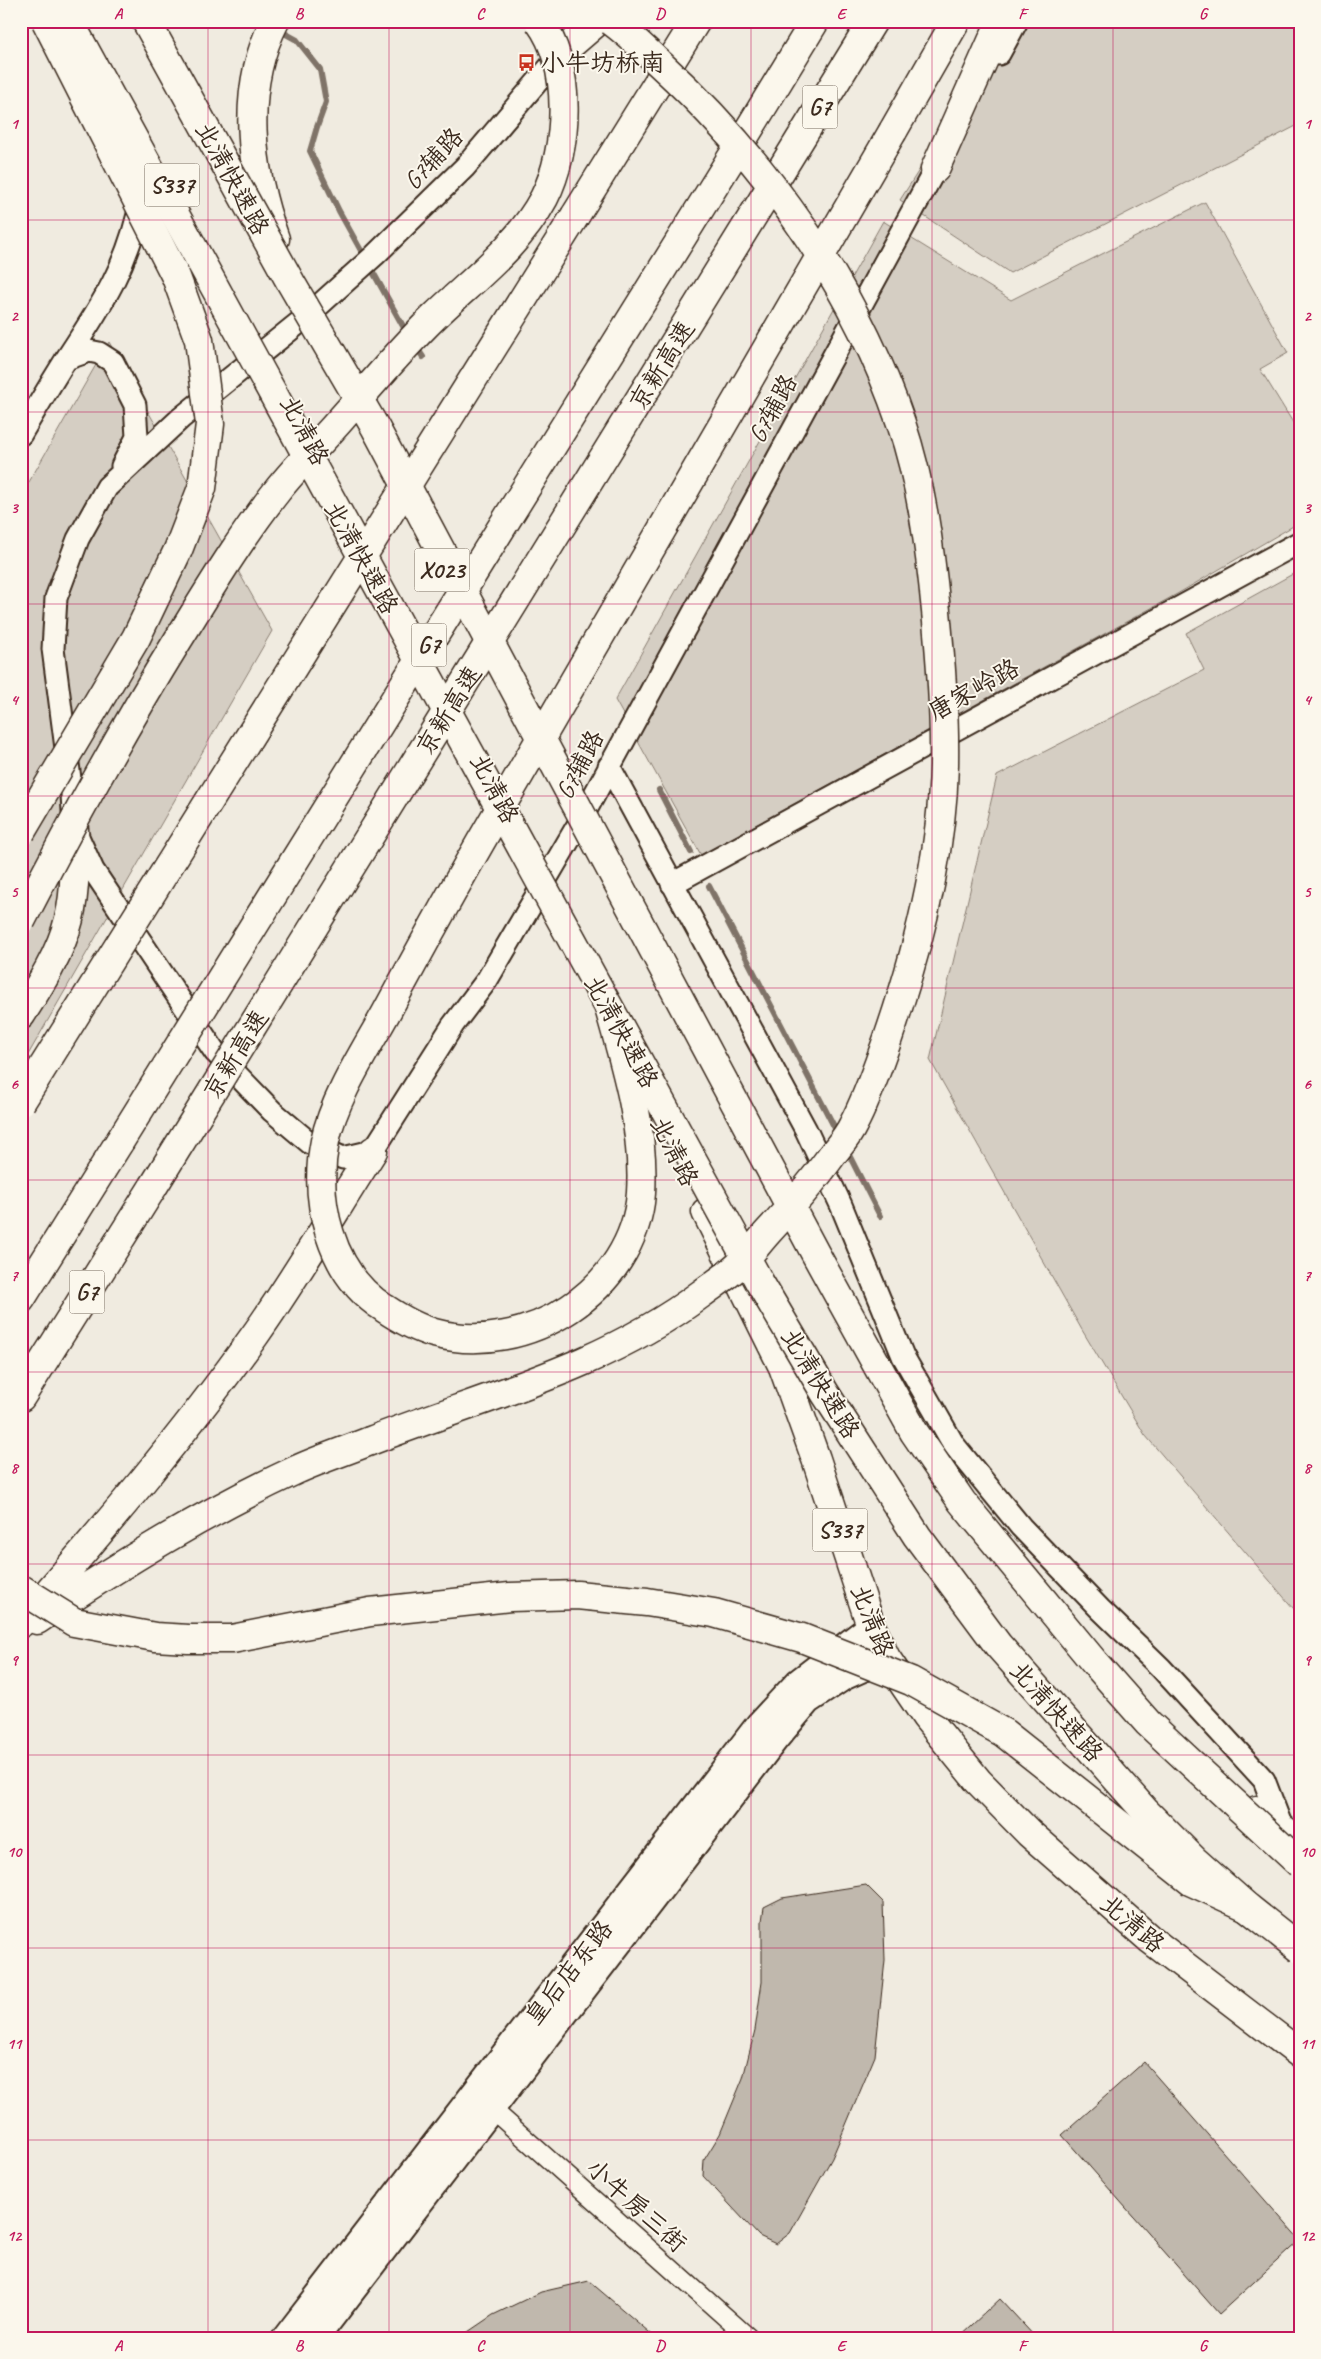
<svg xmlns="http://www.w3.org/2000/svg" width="1321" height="2359" font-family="Caveat,'LXGW WenKai TC',sans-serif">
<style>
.green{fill:#d5cec3;stroke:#887c70}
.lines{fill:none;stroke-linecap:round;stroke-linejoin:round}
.stream{stroke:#7f7367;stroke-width:6}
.building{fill:#c0b8ad;stroke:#3b2a1e}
.minor-casing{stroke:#3b2a1e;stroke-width:21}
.tertiary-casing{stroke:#3b2a1e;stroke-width:25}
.secondary-casing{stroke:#3b2a1e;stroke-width:29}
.primary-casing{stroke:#3b2a1e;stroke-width:31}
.motorway-casing{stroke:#3b2a1e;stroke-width:31}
.minor{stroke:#fbf7ec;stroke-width:18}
.tertiary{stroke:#fbf7ec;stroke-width:21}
.secondary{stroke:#fbf7ec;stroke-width:25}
.primary{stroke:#fbf7ec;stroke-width:28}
.motorway{stroke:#fbf7ec;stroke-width:28}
.trunk-bridge-casing{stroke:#3b2a1e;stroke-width:31;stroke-linecap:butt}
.motorway-bridge-casing{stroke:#3b2a1e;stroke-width:31;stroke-linecap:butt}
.trunk-bridge{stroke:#fbf7ec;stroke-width:28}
.motorway-bridge{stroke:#fbf7ec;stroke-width:28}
.grid{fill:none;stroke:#c2185b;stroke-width:1;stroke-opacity:0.55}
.labels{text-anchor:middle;stroke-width:4;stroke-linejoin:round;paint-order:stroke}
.shield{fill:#fbf7ec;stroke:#75685c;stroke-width:1}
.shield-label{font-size:24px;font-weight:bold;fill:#3b2a1e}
.poi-label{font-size:25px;fill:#3b2a1e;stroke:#fbf7ec;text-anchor:start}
.street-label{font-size:25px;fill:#3b2a1e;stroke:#fbf7ec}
.neatline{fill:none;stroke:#c2185b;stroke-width:2}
.grid-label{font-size:16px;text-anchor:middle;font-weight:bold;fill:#c2185b}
</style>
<rect width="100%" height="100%" fill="#f0ebe0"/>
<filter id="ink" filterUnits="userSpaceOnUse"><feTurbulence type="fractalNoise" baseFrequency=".02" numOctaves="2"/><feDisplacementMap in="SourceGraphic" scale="10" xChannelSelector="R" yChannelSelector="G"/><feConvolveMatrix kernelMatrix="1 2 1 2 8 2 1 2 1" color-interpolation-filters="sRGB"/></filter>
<g filter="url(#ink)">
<path class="green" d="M1014 21H1300V124L1010 273 900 200Z
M1205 202 1288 353 1260 369 1300 434V522L1177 594 701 855 615 700 883 221 1011 300Z
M109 342 272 631 21 1067V496Z
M1300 570V1616L1145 1435 1082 1330 930 1060 997 776 1204 670 1186 633Z"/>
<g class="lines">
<path class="stream" d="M277 29 297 40 320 69 326 102 317 127 310 151 339 211 408 335
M415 345 423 357
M659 790 691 852
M709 886 839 1136
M846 1149 880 1216"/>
</g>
<path class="building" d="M866 1885 883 1902 885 1960 875 2056 832 2158 790 2233 776 2244 759 2236 703 2176 704 2160 720 2134 743 2078 755 2030 762 1982V1921L764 1907 782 1898Z
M1144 2062 1300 2240 1219 2314 1062 2135Z
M589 2281 656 2338H459L493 2315 541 2292Z
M1000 2299 1036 2338H958Z"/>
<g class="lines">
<defs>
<path id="minor" d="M493 2110 749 2338"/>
<path id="tertiary" d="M565 49 465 167 375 255 306 317 181 418 107 487 78 539 56 598 53 649 72 794 74 828 93 870 215 1052 272 1111 310 1143 343 1158 373 1151 453 1025 487 980 579 823 943 155
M999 54 1017 21
M66 359 89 351 99 353 113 362 135 405 137 437 122 466
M21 434C36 409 51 383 67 358 102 305 129 264 141 200
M609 766 806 1130 841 1205 903 1356 954 1445 1021 1527 1100 1609 1161 1668 1264 1780 1283 1830
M672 884 1300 542"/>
<path id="secondary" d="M285 2338 759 1724 798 1682 871 1626
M316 2338 775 1740 808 1701 844 1677 884 1659"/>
<path id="primary" d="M706 1212 783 1367 816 1459 871 1626 886 1658 926 1717 978 1781 1029 1833 1151 1940 1300 2054
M1257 1810 1300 1843"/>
<path id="motorway" d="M562 52 598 21
M893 131 956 21
M737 149 815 21
M935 169 1001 21
M767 193 873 21
M575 216 696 21
M275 239C250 170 240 89 275 21
M21 1015C39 987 61 952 69 919 76 890 75 858 74 828
M21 1299 120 1141
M21 1397 153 1187
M37 1620C120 1565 205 1512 296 1470 320 1459 345 1451 370 1441
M21 1623C103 1530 183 1436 255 1335 297 1276 334 1212 373 1151"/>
</defs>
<use href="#minor" class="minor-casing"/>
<use href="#tertiary" class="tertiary-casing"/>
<use href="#secondary" class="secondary-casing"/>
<use href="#primary" class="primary-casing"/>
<use href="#motorway" class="motorway-casing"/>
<use href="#minor" class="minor"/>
<use href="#tertiary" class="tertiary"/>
<use href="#secondary" class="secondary"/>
<use href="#primary" class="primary"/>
<use href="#motorway" class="motorway"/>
<defs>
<path id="trunk-bridge" d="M69 21 760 1283 825 1393 917 1536 998 1645 1146 1812 1194 1860 1247 1907 1300 1949
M146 21 291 283 375 427 815 1253 914 1432 962 1502 1094 1662 1148 1723 1300 1864"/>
<path id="motorway-bridge" d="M21 832 136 638 178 550 202 488 210 424 199 340 176 277 46 21
M21 921C70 826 121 732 178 640 209 590 240 538 277 491 297 466 321 442 342 418 372 384 401 349 434 317 472 280 518 247 544 198 569 149 573 67 539 21
M609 1008C626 1067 645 1131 641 1193 634 1290 526 1358 434 1333 416 1328 399 1318 384 1308 330 1274 313 1200 325 1141 334 1098 365 1051 386 1013 420 950 455 886 491 824 625 593 759 362 893 131
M21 1102 575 216
M120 1141 737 149
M153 1187 767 193
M370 1441C483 1397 603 1368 701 1294 713 1285 727 1276 738 1266 749 1256 758 1243 768 1232 791 1207 812 1183 832 1155 839 1146 848 1136 853 1125 867 1099 877 1069 887 1041 917 954 942 857 944 765 945 713 941 662 936 611 930 548 921 482 901 423 854 285 766 161 659 63 644 49 629 34 611 21
M21 1589 74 1622 155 1637 188 1639H232L370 1612 510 1597 577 1595 647 1602 714 1613 802 1638 911 1681 1004 1733 1192 1882 1247 1907"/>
</defs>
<use href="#trunk-bridge" class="trunk-bridge-casing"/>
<use href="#motorway-bridge" class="motorway-bridge-casing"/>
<use href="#trunk-bridge" class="trunk-bridge"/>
<use href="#motorway-bridge" class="motorway-bridge"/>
</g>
</g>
<path class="grid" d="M208 21V2338M389 21V2338M570 21V2338M751 21V2338M932 21V2338M1113 21V2338M21 220H1300M21 412H1300M21 604H1300M21 796H1300M21 988H1300M21 1180H1300M21 1372H1300M21 1564H1300M21 1755H1300M21 1948H1300M21 2140H1300"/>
<defs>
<symbol id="bus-bare" viewBox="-9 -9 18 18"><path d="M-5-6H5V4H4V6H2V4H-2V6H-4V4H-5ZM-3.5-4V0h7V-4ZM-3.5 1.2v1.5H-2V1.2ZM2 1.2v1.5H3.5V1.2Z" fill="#c8321e" stroke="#fbf7ec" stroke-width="2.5" paint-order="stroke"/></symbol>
</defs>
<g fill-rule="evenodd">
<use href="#bus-bare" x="514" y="50" width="25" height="25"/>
</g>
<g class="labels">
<g class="shield">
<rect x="802.5" y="85.5" width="35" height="43" rx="4"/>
<rect x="144.5" y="163.5" width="55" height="43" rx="4"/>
<rect x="414.5" y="548.5" width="55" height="43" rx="4"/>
<rect x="411.5" y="623.5" width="35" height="43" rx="4"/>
<rect x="69.5" y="1270.5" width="35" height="43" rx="4"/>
<rect x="812.5" y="1508.5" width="55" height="43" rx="4"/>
</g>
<g class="shield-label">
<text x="820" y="115">G7</text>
<text x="172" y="193">S337</text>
<text x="442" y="578">X023</text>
<text x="429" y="653">G7</text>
<text x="87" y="1300">G7</text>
<text x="840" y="1538">S337</text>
</g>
<g class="poi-label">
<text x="540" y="71">小牛坊桥南</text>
</g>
<g class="street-label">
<text transform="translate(433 158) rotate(-47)" y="9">G7辅路</text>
<text transform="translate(233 178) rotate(61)" y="9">北清快速路</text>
<text transform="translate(661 365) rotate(-58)" y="9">京新高速</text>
<text transform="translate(772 408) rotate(-61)" y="9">G7辅路</text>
<text transform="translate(305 430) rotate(62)" y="9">北清路</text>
<text transform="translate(362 557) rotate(61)" y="9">北清快速路</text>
<text transform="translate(973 689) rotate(-29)" y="9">唐家岭路</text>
<text transform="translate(448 710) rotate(-58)" y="9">京新高速</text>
<text transform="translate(579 764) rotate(-62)" y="9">G7辅路</text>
<text transform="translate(495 788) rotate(62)" y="9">北清路</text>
<text transform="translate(622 1031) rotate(61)" y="9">北清快速路</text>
<text transform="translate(235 1054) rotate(-58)" y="9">京新高速</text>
<text transform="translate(675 1151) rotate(63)" y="9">北清路</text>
<text transform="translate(821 1383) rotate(58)" y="9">北清快速路</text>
<text transform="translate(873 1620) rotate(68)" y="9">北清路</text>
<text transform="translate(1057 1711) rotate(48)" y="9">北清快速路</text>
<text transform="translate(1133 1923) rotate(40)" y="9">北清路</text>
<text transform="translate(568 1972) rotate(-52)" y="9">皇后店东路</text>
<text transform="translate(637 2205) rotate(42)" y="9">小牛房三街</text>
</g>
</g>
<rect width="1321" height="2359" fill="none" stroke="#fbf7ec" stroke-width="55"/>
<rect x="28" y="28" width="1266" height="2304" class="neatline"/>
<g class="grid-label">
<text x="118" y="19">A</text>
<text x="299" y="19">B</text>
<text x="480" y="19">C</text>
<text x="660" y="19">D</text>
<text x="841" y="19">E</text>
<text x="1022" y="19">F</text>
<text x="1203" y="19">G</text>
<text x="14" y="129">1</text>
<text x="1307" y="129">1</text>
<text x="14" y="321">2</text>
<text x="1307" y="321">2</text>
<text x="14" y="513">3</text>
<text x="1307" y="513">3</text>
<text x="14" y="705">4</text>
<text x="1307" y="705">4</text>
<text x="14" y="897">5</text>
<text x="1307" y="897">5</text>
<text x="14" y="1089">6</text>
<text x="1307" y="1089">6</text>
<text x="14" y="1281">7</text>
<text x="1307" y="1281">7</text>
<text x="14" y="1473">8</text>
<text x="1307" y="1473">8</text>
<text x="14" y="1665">9</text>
<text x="1307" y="1665">9</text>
<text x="14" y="1857">10</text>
<text x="1307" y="1857">10</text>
<text x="14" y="2049">11</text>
<text x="1307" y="2049">11</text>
<text x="14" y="2241">12</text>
<text x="1307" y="2241">12</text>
<text x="118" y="2351">A</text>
<text x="299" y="2351">B</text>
<text x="480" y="2351">C</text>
<text x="660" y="2351">D</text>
<text x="841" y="2351">E</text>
<text x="1022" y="2351">F</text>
<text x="1203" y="2351">G</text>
</g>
</svg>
